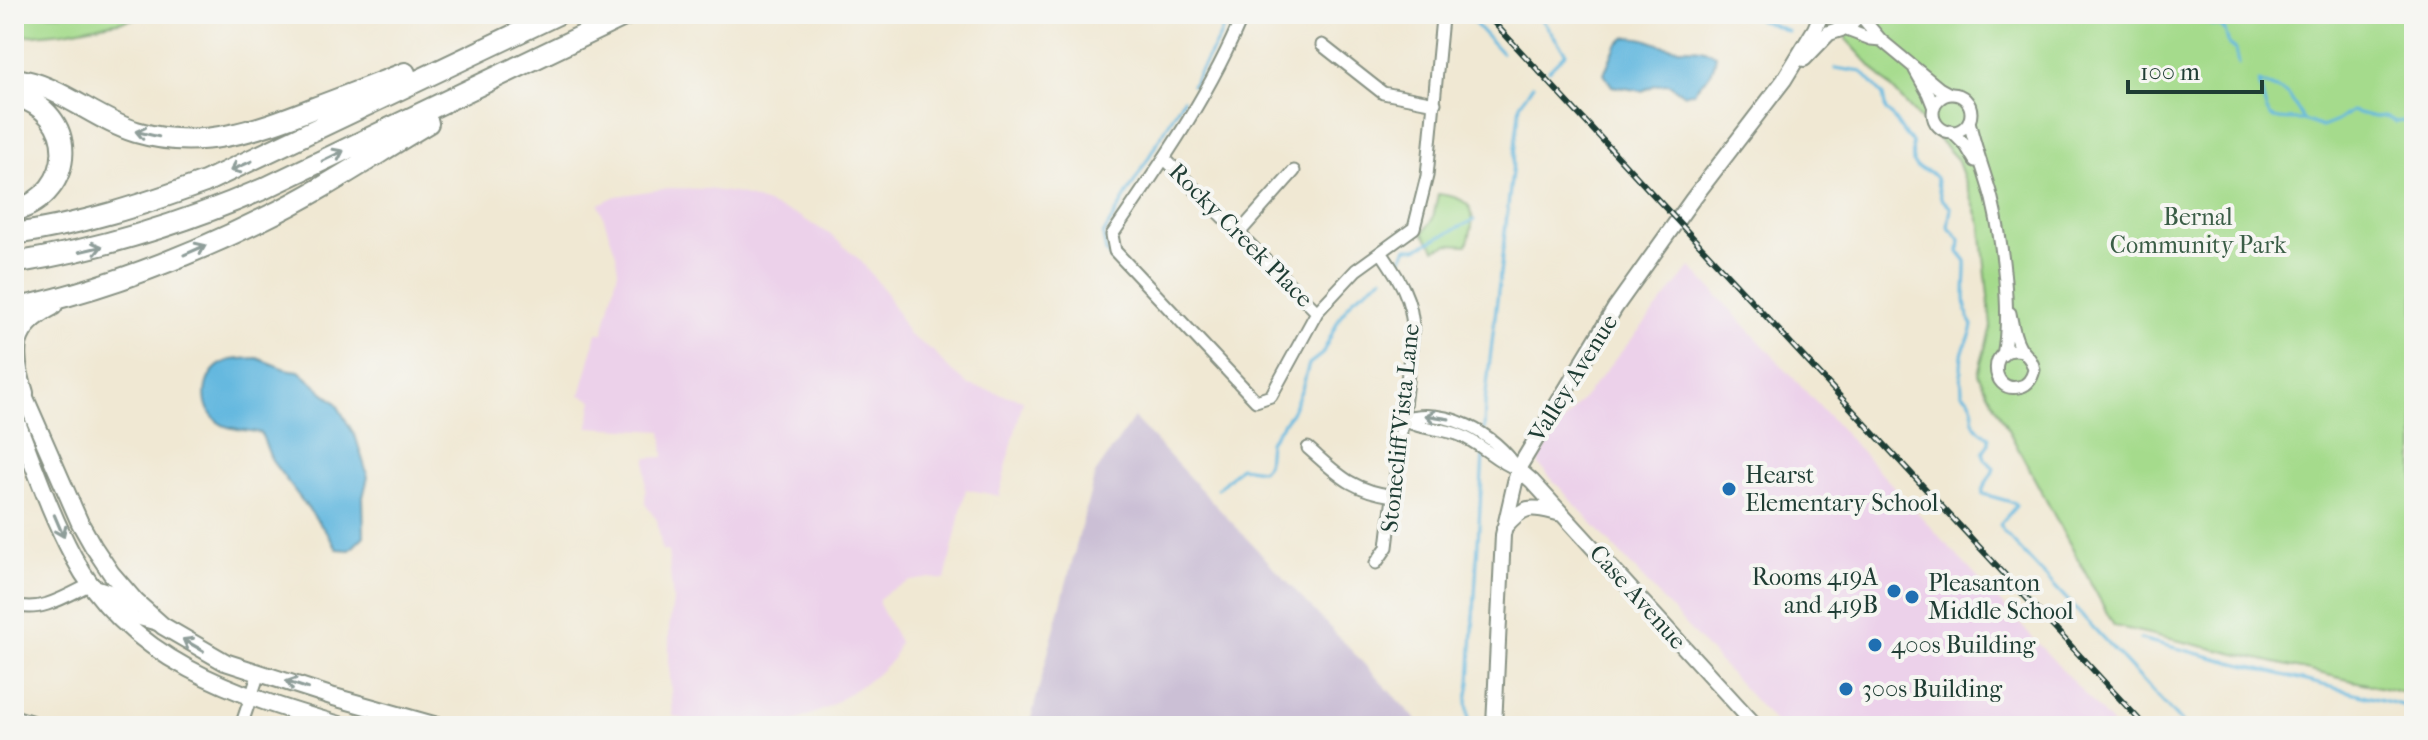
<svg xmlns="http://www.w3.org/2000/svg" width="2428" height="740" font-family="'IM FELL French Canon',serif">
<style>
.built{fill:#ecd1ea}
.industrial{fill:#cbbfd5}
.green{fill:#a5db8c;stroke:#628c60;stroke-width:2}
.water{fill:#63b8df;stroke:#417a8a;stroke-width:2}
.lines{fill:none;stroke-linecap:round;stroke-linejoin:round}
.stream{stroke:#63b8df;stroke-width:3}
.minor-casing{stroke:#889284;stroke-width:15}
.tertiary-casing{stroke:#889284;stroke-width:18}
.secondary-casing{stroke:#889284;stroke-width:20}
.motorway-casing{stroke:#889284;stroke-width:24}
.minor{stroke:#fff;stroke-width:11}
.tertiary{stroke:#fff;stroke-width:14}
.secondary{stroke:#fff;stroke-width:16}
.motorway{stroke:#fff;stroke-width:20}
.rail-casing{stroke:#1f3d34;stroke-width:6}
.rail{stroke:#f6f6f2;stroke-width:3;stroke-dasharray:9;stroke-linecap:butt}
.oneway{stroke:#8f9e9a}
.poi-dot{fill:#1f6fb2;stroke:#f6f6f2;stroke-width:3}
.labels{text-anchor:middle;stroke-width:8;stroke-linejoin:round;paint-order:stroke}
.park-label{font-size:24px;fill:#3a5d46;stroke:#f6f6f2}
.street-label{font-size:24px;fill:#1f3d34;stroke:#f6f6f2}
.poi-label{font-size:24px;fill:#1f3d34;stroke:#f6f6f2;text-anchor:start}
</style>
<rect width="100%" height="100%" fill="#f6f6f2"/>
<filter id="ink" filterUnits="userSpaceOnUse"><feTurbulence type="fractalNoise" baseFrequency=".0125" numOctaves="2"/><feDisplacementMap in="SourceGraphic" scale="16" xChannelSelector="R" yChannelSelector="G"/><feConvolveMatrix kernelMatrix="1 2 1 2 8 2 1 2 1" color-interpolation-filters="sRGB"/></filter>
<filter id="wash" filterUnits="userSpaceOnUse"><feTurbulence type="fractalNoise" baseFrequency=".006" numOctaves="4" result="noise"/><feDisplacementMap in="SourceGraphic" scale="32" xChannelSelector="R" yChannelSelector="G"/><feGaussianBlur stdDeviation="1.8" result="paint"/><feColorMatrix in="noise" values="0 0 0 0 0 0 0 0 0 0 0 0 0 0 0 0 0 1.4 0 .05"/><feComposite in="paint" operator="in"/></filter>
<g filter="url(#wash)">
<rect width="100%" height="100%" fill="#f0e8d3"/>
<path class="built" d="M670 188 707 189 740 194 797 215 831 235 860 260 885 291 909 335 933 351 948 368 969 385 1023 400 999 496 966 489 945 580 930 578 911 581 889 591 879 599V604L899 642 893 659 875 676 827 708 784 726H703L673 716 669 665V628L673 601 668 551H662L657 520 645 504 646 458 664 457 662 431 588 427 593 400 580 395 597 333H603L618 271 616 254 599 204 616 196Z
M1691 267 1917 512 2114 726H1778L1539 465V460L1557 430Z"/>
<path class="industrial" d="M1134 418 1422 726H1029L1095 474Z"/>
<path class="green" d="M14 14H160L64 32 14 37Z
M1857 14H2414V695L2114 626 1978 374 1991 327 1981 225 1957 159 1846 39Z
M1438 194C1475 198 1478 213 1467 245L1448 244 1435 249 1423 233 1433 218Z"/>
<path class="water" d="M1627 37C1645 37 1650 42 1665 46 1682 51 1701 44 1716 55 1715 63 1713 72 1707 78 1701 84 1698 84 1694 92L1684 95 1669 84 1655 85 1642 91 1612 86 1604 74 1616 45Z
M257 358 285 369 299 371 336 403 356 438 368 477 363 497 364 536 350 550 337 549 326 532 272 461 261 433C249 430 233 430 223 425 198 412 200 373 225 362 233 358 247 359 257 358Z"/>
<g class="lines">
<path class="stream" d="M1466 14 1502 53
M1538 14 1566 53 1549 70
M1754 14 1758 19 1788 31
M2191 14 2196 18 2214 26
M2206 14 2207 19 2225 30 2229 45 2236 50 2239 64
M1835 68 1862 72 1883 95 1886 111C1898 119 1900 132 1912 142L1913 163 1916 167 1930 172 1936 178 1941 198 1951 208 1948 227 1960 239 1959 252 1966 261C1967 283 1960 307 1973 325 1972 336 1966 342 1963 351 1959 364 1962 380 1962 393 1986 408 1959 420 1989 437V443L1983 452 1985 459 1994 468C1992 478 1981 484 1983 494L2015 503 2016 506 2000 524 2003 531 2185 726
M2259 82 2288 94 2304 120 2322 127 2337 121 2351 111 2374 117 2385 116 2396 122 2414 120
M2259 82C2270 121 2262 119 2304 120
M1192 85 1219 38 1229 14
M1401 259 1407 248H1417L1474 220
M1113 262 1106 252 1103 235 1183 99
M1484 430 1485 402 1520 104 1533 85
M1218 489 1240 467 1261 470 1267 464 1269 442 1291 413 1302 389 1309 364 1322 354 1341 315 1355 297 1383 277
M2140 639 2414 708
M1469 722 1467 700 1470 683 1483 454
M1013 726 1014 725"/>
</g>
</g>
<g filter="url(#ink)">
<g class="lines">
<defs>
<path id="minor" d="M1243 14C1211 93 1160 165 1112 235L1115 251 1256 401 1271 396 1317 312 1356 270 1414 228 1427 176 1442 18 1438 14
M1859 14 1881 40 1939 88 1950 94
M1844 29 1871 39 1881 40
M1322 45 1383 93 1435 103
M1915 70 1928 93 1934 108
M1933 113a19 19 0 1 1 38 0a19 19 0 1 1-38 0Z
M1969 121C1975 148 1985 173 1992 199 2002 241 2012 313 2003 355
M1951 131 1966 146 1975 161
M1164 158 1317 312
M1239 233 1294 171
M2010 313C2012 324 2014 337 2020 347 2026 356 2032 358 2034 370 2032 378 2028 386 2018 387 1990 393 1987 343 2022 351
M1402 419C1446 406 1494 433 1518 469
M1402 419C1422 430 1437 427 1457 434 1479 441 1495 461 1517 469
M1308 448C1339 475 1351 490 1393 496
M1376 563 1387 547 1413 331C1413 299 1398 277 1381 252
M14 604C38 615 70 594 91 584L111 591 134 618 159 625
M14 716 46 726
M241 726 259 673"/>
<path id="tertiary" d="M1804 59 1829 33 1850 26 1857 14
M1518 469 1532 481 1756 726
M1504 528C1526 502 1532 507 1562 514
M1494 726 1503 535 1518 469 1615 308 1692 200 1784 80 1815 29 1820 17"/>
<path id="secondary" d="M19 384 80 523 93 546 111 573 136 602 163 626 225 662 334 697 437 726
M14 415C33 462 49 511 73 556 128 661 237 695 343 726"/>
<path id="motorway" d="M14 79C58 84 94 119 136 132 200 151 255 131 314 108 344 97 374 85 405 73
M14 96C80 111 77 194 14 211
M14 234C80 225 142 205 205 182L558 14
M14 263C101 249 182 224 263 189L628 14
M14 309C101 290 185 258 265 218 321 191 374 155 428 123
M23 393C10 353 9 327 52 305"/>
</defs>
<use href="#minor" class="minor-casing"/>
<use href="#tertiary" class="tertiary-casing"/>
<use href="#secondary" class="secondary-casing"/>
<use href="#motorway" class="motorway-casing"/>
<use href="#minor" class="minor"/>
<use href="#tertiary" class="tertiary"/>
<use href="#secondary" class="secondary"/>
<use href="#motorway" class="motorway"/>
<defs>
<path id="rail" d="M1486 14 2145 726"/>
</defs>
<use href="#rail" class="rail-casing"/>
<use href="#rail" class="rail"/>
</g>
<defs><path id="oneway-shaft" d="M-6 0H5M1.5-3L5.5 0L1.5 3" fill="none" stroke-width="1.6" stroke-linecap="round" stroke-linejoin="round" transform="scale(2)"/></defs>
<g class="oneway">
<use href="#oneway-shaft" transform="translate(147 134) rotate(-167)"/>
<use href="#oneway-shaft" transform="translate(333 156) rotate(-26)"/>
<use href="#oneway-shaft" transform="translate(241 166) rotate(156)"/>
<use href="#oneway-shaft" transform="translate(91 249) rotate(-13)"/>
<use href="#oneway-shaft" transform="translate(195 250) rotate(-24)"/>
<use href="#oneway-shaft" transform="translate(1437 417) rotate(-171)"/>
<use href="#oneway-shaft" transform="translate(59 526) rotate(67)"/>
<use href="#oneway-shaft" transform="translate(193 645) rotate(-150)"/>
<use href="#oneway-shaft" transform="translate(297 685) rotate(-162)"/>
</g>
</g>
<g class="poi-dot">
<circle cx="1729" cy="489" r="8"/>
<circle cx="1894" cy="591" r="8"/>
<circle cx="1912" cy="597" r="8"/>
<circle cx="1875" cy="645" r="8"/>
<circle cx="1846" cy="689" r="8"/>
</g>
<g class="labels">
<g class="park-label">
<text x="2198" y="225">Bernal<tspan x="2198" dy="28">Community Park</tspan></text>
</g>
<g class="street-label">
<text transform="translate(1241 235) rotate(45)" y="8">Rocky Creek Place</text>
<text transform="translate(1573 378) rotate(-58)" y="8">Valley Avenue</text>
<text transform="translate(1400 428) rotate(-84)" y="8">Stonecliff Vista Lane</text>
<text transform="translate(1638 597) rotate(48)" y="8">Case Avenue</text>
</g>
<g class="poi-label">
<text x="1745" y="483">Hearst<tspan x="1745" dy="28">Elementary School</tspan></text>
<text x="1878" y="585" text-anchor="end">Rooms 419A<tspan x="1878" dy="28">and 419B</tspan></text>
<text x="1928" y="591">Pleasanton<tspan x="1928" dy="28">Middle School</tspan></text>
<text x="1891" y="653">400s Building</text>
<text x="1862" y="697">300s Building</text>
</g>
</g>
<rect width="2428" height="740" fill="none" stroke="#f6f6f2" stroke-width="48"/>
<path d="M2128 80v12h134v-12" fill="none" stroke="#1f3d34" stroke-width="4"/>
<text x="2140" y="80" font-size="24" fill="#1f3d34" stroke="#f6f6f2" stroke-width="6" paint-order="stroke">100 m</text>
</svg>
